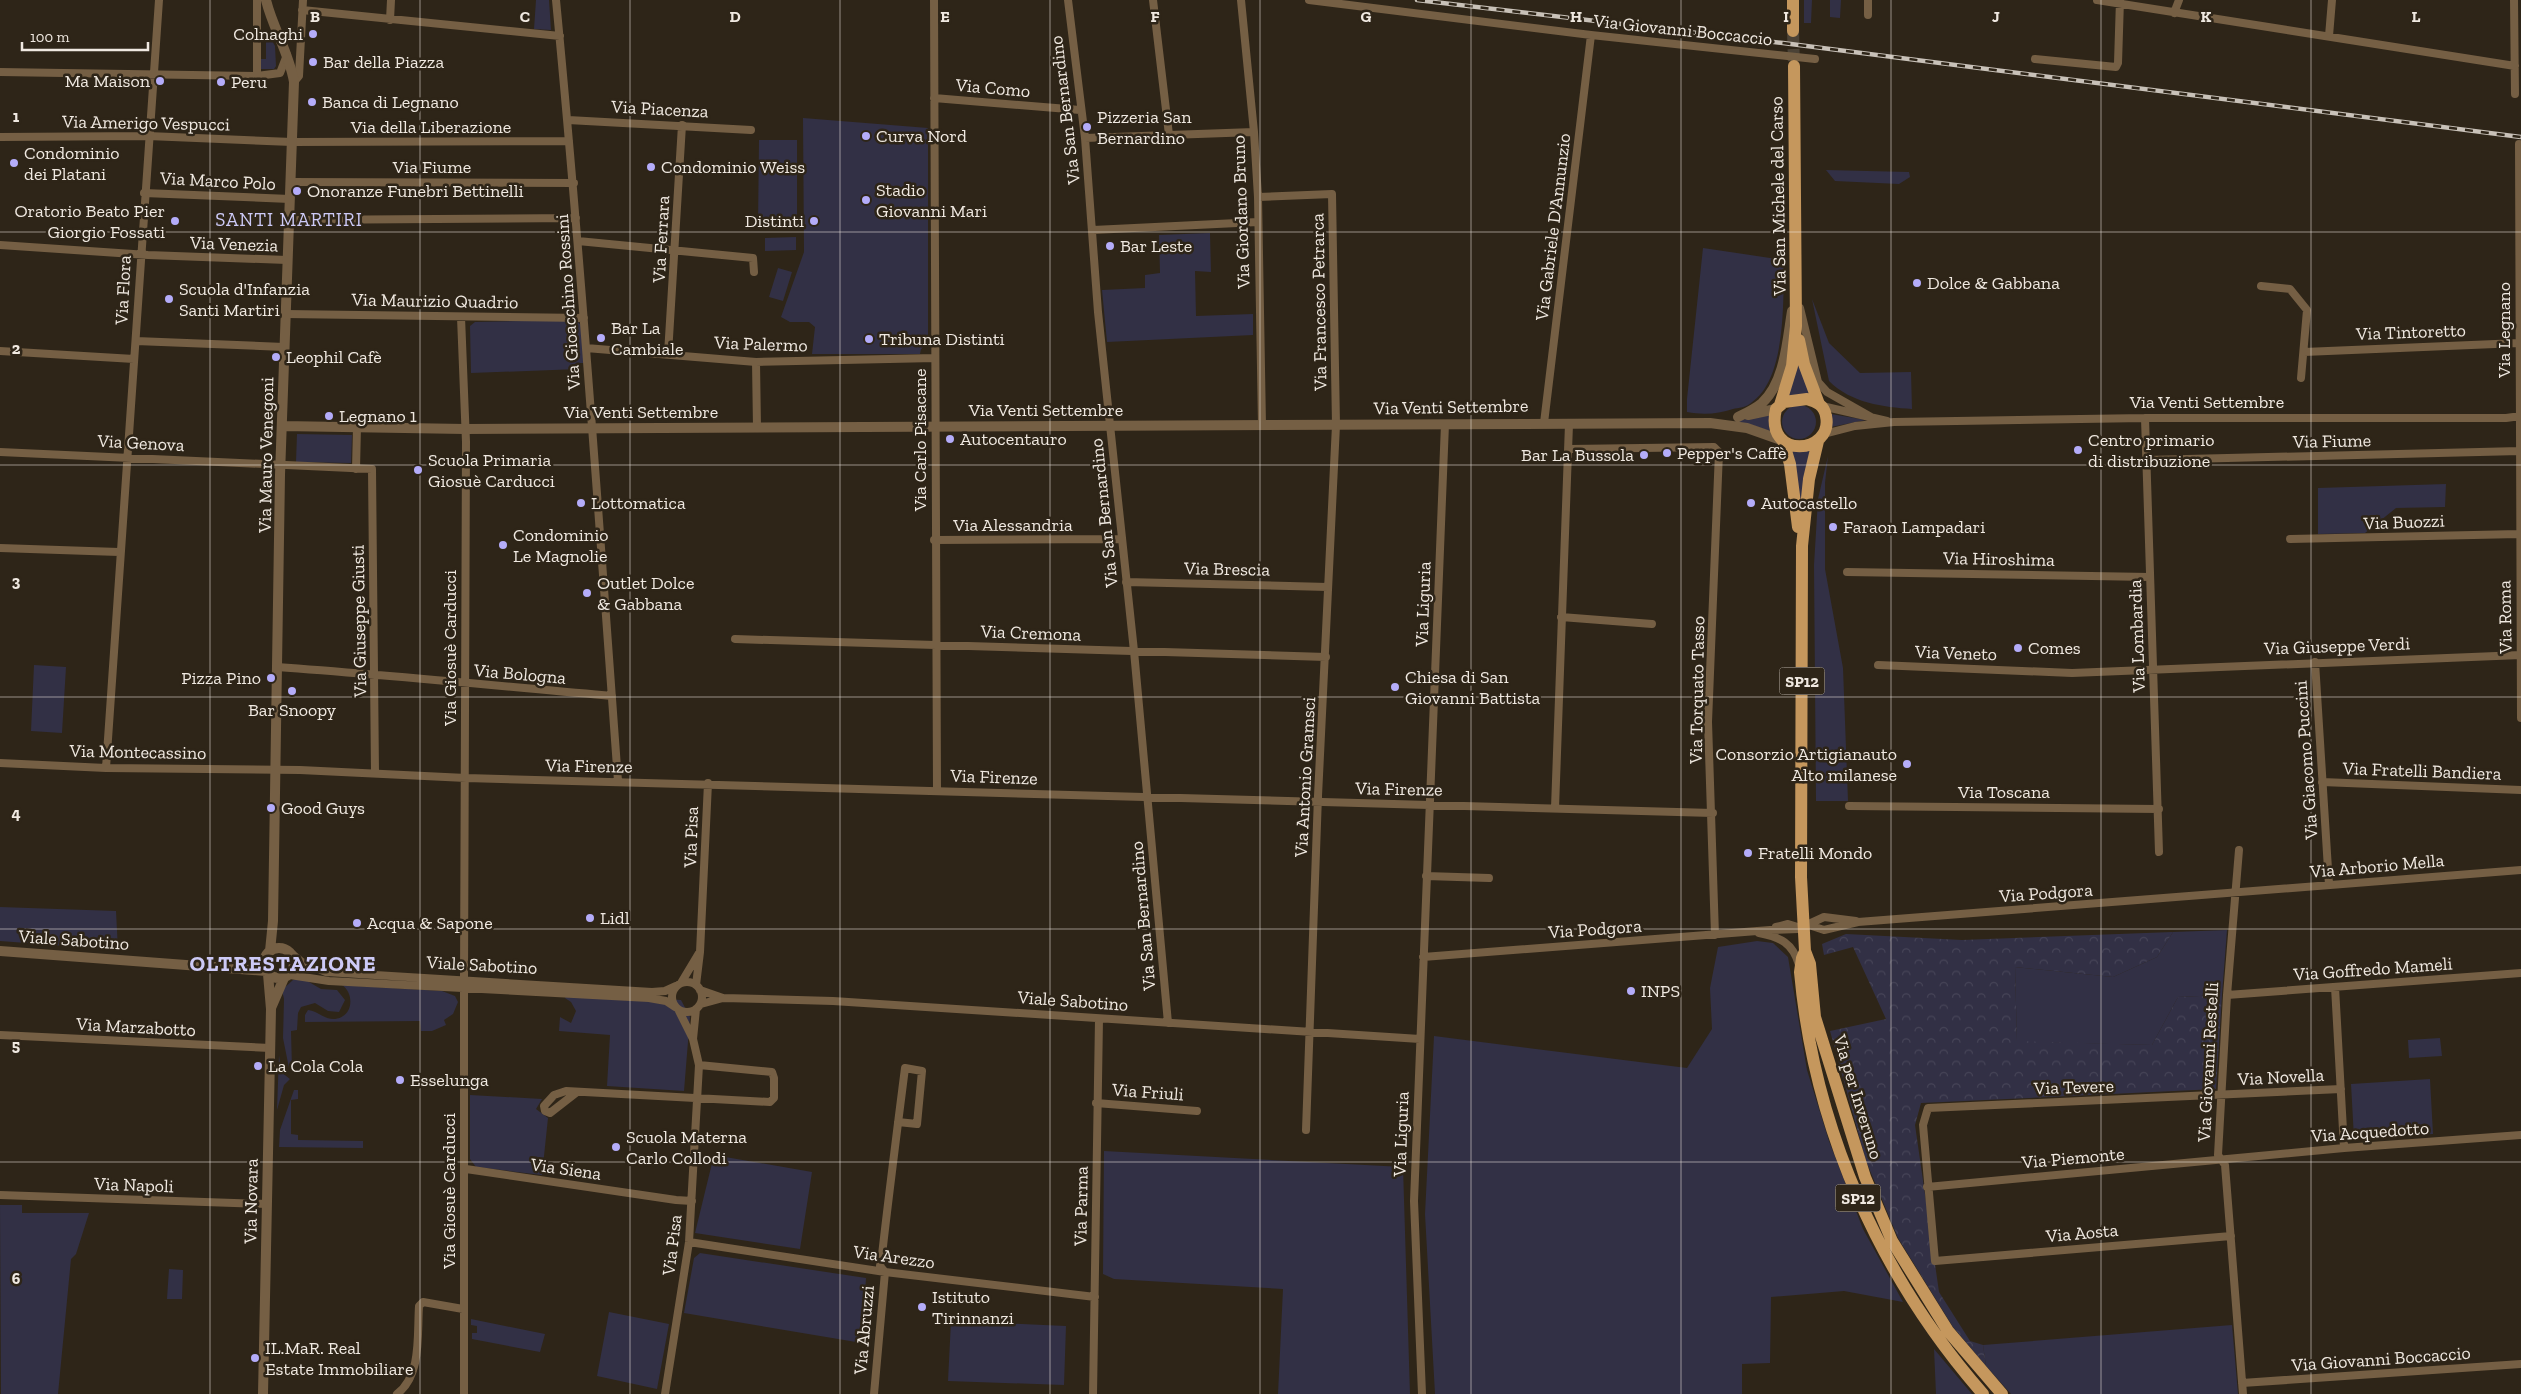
<svg xmlns="http://www.w3.org/2000/svg" width="2521" height="1394" font-family="'Zilla Slab',serif">
<style>
.green{fill:#323045}
.forest{fill:url(#forest-crowns)}
.lines{fill:none;stroke-linecap:round;stroke-linejoin:round}
.primary-tunnel{stroke:#4b4236;stroke-width:12;stroke-dasharray:12 6;stroke-linecap:butt}
.minor{stroke:#755f44;stroke-width:8}
.tertiary{stroke:#755f44;stroke-width:10}
.primary{stroke:#c5975d;stroke-width:12}
.rail-casing{stroke:#c8c1b8;stroke-width:4.5}
.rail{stroke:#2e2518;stroke-width:2.5;stroke-dasharray:8;stroke-linecap:butt}
.grid{fill:none;stroke:#f0e9e1;stroke-width:1;stroke-opacity:0.55}
.poi-dot{fill:#b4acf9;stroke:#2e2518;stroke-width:2}
.labels{text-anchor:middle;stroke-width:5;stroke-linejoin:round;paint-order:stroke}
.shield{fill:#2e2518;stroke:#b6aea5;stroke-width:1}
.shield-label{font-size:16px;font-weight:bold;fill:#f0e9e1}
.street-label{font-size:18px;fill:#f0e9e1;stroke:#2e2518}
.poi-label{font-size:18px;fill:#f0e9e1;stroke:#2e2518;text-anchor:start}
.neighbourhood-label{font-size:19px;letter-spacing:1px;fill:#cdcaf6;stroke:#2e2518}
.district-label{font-size:22px;font-weight:bold;letter-spacing:1px;fill:#cdcaf6;stroke:#2e2518}
.grid-label{font-size:16px;text-anchor:middle;font-weight:bold;fill:#f0e9e1;stroke:#2e2518;stroke-width:5;stroke-linejoin:round;paint-order:stroke}
</style>
<defs>
<pattern id="forest-crowns" width="20" height="18" patternUnits="userSpaceOnUse" patternTransform="scale(1.25)"><rect width="20" height="18" fill="#323045"/><path d="M2 6a3 3 0 1 1 6 0M12 15a3 3 0 1 1 6 0" fill="none" stroke="#464457"/></pattern>
</defs>
<rect width="100%" height="100%" fill="#2e2518"/>
<path class="green" d="M536 0H549L551 30 534 29Z
M1804 0H1812L1811 23H1804Z
M1830 0H1841L1840 18 1830 17Z
M266 30 275 46 276 66 274 69H260V59H266Z
M803 118 928 128V343L921 349 920 354H812L815 327 809 322H790L781 317 804 252Z
M759 140H797V226H758Z
M1826 170 1909 172 1910 177 1899 184 1835 181Z
M1210 233 1211 272 1195 271 1196 316 1253 314V335L1107 342 1102 290 1145 288V275L1160 273 1159 235Z
M796 237V250L765 251V238Z
M1703 248 1784 260C1783 299 1787 379 1751 403 1747 407 1738 408 1733 409 1718 414 1703 415 1687 412V399Z
M778 268 792 272 783 301 769 297Z
M1812 299 1829 343 1860 373 1911 372 1912 409C1883 407 1851 403 1829 381Z
M576 320 581 325 584 363H579V369L471 373 470 326 475 322Z
M1798 354 1810 395 1787 396Z
M1782 422a17 17 0 1 1 34 0a17 17 0 1 1-34 0Z
M1769 414 1770 431 1749 424 1733 422Z
M1831 414 1866 420 1831 427Z
M297 434 352 435 351 463 296 462Z
M1790 449 1810 450 1802 509Z
M1828 456 1825 483V569L1843 668 1848 801H1816L1814 565 1818 499Z
M2446 484 2445 507 2396 508 2365 533 2318 534V488Z
M34 665 66 667 62 733 31 731Z
M0 907 116 911 118 950 0 941Z
M2227 930 2222 995 2178 997 2152 1045 2017 1042 2015 967 2113 977 2157 957 2173 932Z
M1757 941 1773 943 1788 957 1807 1070 1829 1141 1863 1229 1903 1302 1844 1291 1771 1297 1770 1363 1742 1364V1394H1435L1425 1214 1434 1036 1687 1068 1712 1029 1710 988 1718 947Z
M302 978 321 989 337 990 345 1000 339 1012 328 1011 315 1003 301 1007 298 1013 297 1030 291 1031 292 1069 289 1068 283 1038 284 999 282 990 293 980Z
M342 985 442 991 455 996 458 1002 453 1014 444 1020 446 1025 432 1031H421L420 1021 305 1022V1015L308 1010C318 1011 325 1020 335 1019 353 1017 355 994 342 985Z
M566 993 681 1000 690 1017 684 1091 607 1086 610 1035 559 1031 560 1017 571 1023 576 1011 571 1002 565 998Z
M2440 1038 2442 1056 2409 1058 2408 1040Z
M279 1055 281 1072 290 1079 284 1085 277 1110Z
M2430 1079 2433 1134 2354 1138 2351 1084Z
M294 1090H298V1099L291 1100V1134L298 1135V1140L363 1141V1148L279 1147 280 1130Z
M470 1095 542 1099 536 1109 548 1118 542 1175 476 1167 470 1159Z
M1104 1151 1403 1167 1410 1394H1278L1283 1289 1114 1279 1103 1274Z
M714 1155 812 1172 800 1249 695 1233Z
M0 1205H22V1213H89L76 1254 71 1259 58 1394H1Z
M700 1253 866 1278 862 1343 684 1313 694 1258Z
M169 1269 183 1270 182 1299H167Z
M609 1312 669 1324 657 1389 597 1376Z
M471 1319 545 1334 540 1352 472 1339V1333H477V1326L471 1325Z
M951 1321 1066 1326 1064 1385 948 1381Z
M2232 1325 2238 1394H2011L1986 1366 1983 1345Z
M1934 1349 1972 1394H1936Z"/>
<path class="forest" d="M2173 932 2157 957 2113 977 2015 967 2017 1041 2152 1045 2178 997 2222 995 2216 1089 1921 1103 1915 1125 1939 1292 1970 1341 1983 1345 1986 1366 1953 1327 1898 1238 1866 1161 1830 1031 1886 1019 1853 947 1824 955 1822 944 1846 934 1962 940Z"/>
<g class="lines">
<path class="primary-tunnel" d="M1793 31 1794 66"/>
<path class="minor" d="M257 0V76
M556 0C581 260 599 521 618 781
M934 0 937 791
M1068 0 1085 138 1098 312 1134 651 1168 1023
M1153 0 1169 135
M1241 0 1254 132 1258 197 1262 425
M1309 0 1591 35 1815 59
M1868 0V15
M2097 0 2515 66
M2514 0 2515 94
M302 10 560 36
M2174 13 2179 0
M390 20 391 0
M2329 36 2332 0
M2035 59 2116 67 2118 63 2120 0
M0 72 257 76 280 73 287 55
M294 82 299 76 303 0
M934 98 1080 110
M568 120 751 130
M0 137 148 136 292 142 569 141
M1085 138 1254 132
M2519 144 2521 718
M291 182 574 183
M144 193 290 199
M1258 197 1332 194 1336 425 1318 796 1306 1130
M289 220 576 218
M1093 230 1258 222
M578 241 753 258 754 272
M0 245 148 255 287 260
M2261 286 2290 289 2307 310 2301 378
M1800 308 1818 382 1827 392 1871 417
M285 314 584 318
M461 317 466 442 464 980
M136 341 284 347
M586 348 756 362 935 358
M0 351 134 359
M2304 352 2519 343
M668 354 682 125
M756 362 757 428
M1822 406 1887 421
M2145 418 2159 852
M1544 423 1591 35
M1824 434 1855 426 1894 422 2145 418H2506L2521 416
M1569 449 1714 447 1719 452 1708 722 1715 935
M0 452 372 469 375 773
M2146 460 2520 451
M356 469 357 427
M2290 539 2519 534
M934 540 1121 539
M0 548 119 552
M1847 572 2150 577
M1126 582 1328 587
M1561 617 1652 624
M735 639 1326 657
M2315 662 2329 885
M1878 665 2072 673 2521 655
M277 667C389 675 500 686 612 696
M0 763 106 768 300 770 466 778 1713 813
M106 768 159 0
M2322 782 2521 790
M1849 806 2159 809
M1555 808 1569 424
M2239 850 2227 995 2218 1155 2225 1165 2243 1394
M1426 876 1489 878
M1809 925 1824 930 1858 922 2521 870
M1776 927 1788 924 1801 928
M1759 933C1780 937 1793 943 1799 965
M291 953 302 962 326 972 652 992 665 991 676 986
M1423 957 1770 930 1798 929 1824 917 1856 921
M290 975 329 981 649 998 666 1001 675 1007
M672 997a15 15 0 1 1 30 0a15 15 0 1 1-30 0Z
M681 983 699 953
M696 985 700 952 708 783
M2335 987 2344 1148
M700 990 723 998 833 1001 1420 1039
M2227 995 2521 973
M701 1004 723 998
M0 1035 270 1048
M693 1039 696 1009
M577 1092 550 1113 545 1111 544 1106 554 1095 566 1091 770 1102 774 1098V1078L772 1072 699 1065
M1096 1103 1197 1111
M466 1169 676 1200 692 1201
M1927 1187 2344 1148 2521 1135
M0 1195 267 1204
M2231 1236 1935 1261 1923 1125 1928 1108 2341 1089
M689 1242 885 1272 1095 1297
M2242 1383 2521 1364
M397 1394C422 1375 417 1335 419 1306L423 1302 463 1309
M464 1394V989
M665 1394 689 1242 699 1065 693 1039 679 1011
M874 1394 885 1272 880 1266 882 1255C889 1193 897 1131 905 1068L922 1071 917 1124 898 1122
M1093 1394 1099 1019
M1422 1394 1414 1201 1445 424"/>
<path class="tertiary" d="M266 0C273 29 289 52 294 82L280 475 273 921 270 951
M1748 415 1776 409
M1738 417C1746 413 1755 409 1762 403 1785 382 1787 341 1792 311
M282 426 465 429 1710 423 1747 428 1781 440
M264 963a15 15 0 1 1 30 0a15 15 0 1 1-30 0Z
M0 951 266 971
M271 1008 284 978
M263 1394 271 1009 268 974"/>
<path class="primary" d="M1793 0V31
M1799 340 1804 364 1819 404
M1807 399C1817 402 1824 405 1826 416 1834 454 1764 461 1776 409L1784 402Z
M1780 405 1792 366 1796 326 1794 66
M1783 441 1790 464 1798 527
M1818 441 1809 479 1802 546 1801 877 1805 951 1810 964 1815 1017 1865 1177 1892 1241 1948 1331 2002 1394
M1805 951 1802 958 1800 972C1814 1129 1880 1276 1983 1394"/>
<defs>
<path id="rail" d="M1417 0 1783 43 2521 137"/>
</defs>
<use href="#rail" class="rail-casing"/>
<use href="#rail" class="rail"/>
</g>
<path class="grid" d="M210 0V1394M420 0V1394M630 0V1394M840 0V1394M1050 0V1394M1260 0V1394M1471 0V1394M1681 0V1394M1891 0V1394M2101 0V1394M2311 0V1394M0 232H2521M0 465H2521M0 697H2521M0 929H2521M0 1162H2521"/>
<g class="poi-dot">
<circle cx="313" cy="34" r="5"/>
<circle cx="313" cy="62" r="5"/>
<circle cx="160" cy="81" r="5"/>
<circle cx="221" cy="82" r="5"/>
<circle cx="312" cy="102" r="5"/>
<circle cx="1087" cy="127" r="5"/>
<circle cx="866" cy="136" r="5"/>
<circle cx="14" cy="163" r="5"/>
<circle cx="651" cy="167" r="5"/>
<circle cx="297" cy="191" r="5"/>
<circle cx="866" cy="200" r="5"/>
<circle cx="175" cy="221" r="5"/>
<circle cx="814" cy="221" r="5"/>
<circle cx="1110" cy="246" r="5"/>
<circle cx="1917" cy="283" r="5"/>
<circle cx="169" cy="299" r="5"/>
<circle cx="601" cy="338" r="5"/>
<circle cx="869" cy="339" r="5"/>
<circle cx="276" cy="357" r="5"/>
<circle cx="329" cy="416" r="5"/>
<circle cx="950" cy="439" r="5"/>
<circle cx="2078" cy="450" r="5"/>
<circle cx="1667" cy="453" r="5"/>
<circle cx="1644" cy="455" r="5"/>
<circle cx="418" cy="470" r="5"/>
<circle cx="581" cy="503" r="5"/>
<circle cx="1751" cy="503" r="5"/>
<circle cx="1833" cy="527" r="5"/>
<circle cx="503" cy="545" r="5"/>
<circle cx="587" cy="593" r="5"/>
<circle cx="2018" cy="648" r="5"/>
<circle cx="271" cy="678" r="5"/>
<circle cx="1395" cy="687" r="5"/>
<circle cx="292" cy="691" r="5"/>
<circle cx="1907" cy="764" r="5"/>
<circle cx="271" cy="808" r="5"/>
<circle cx="1748" cy="853" r="5"/>
<circle cx="590" cy="918" r="5"/>
<circle cx="357" cy="923" r="5"/>
<circle cx="1631" cy="991" r="5"/>
<circle cx="258" cy="1066" r="5"/>
<circle cx="400" cy="1080" r="5"/>
<circle cx="616" cy="1147" r="5"/>
<circle cx="922" cy="1307" r="5"/>
<circle cx="255" cy="1358" r="5"/>
</g>
<g class="labels">
<g class="shield">
<rect x="1779.5" y="667.5" width="45" height="27" rx="4"/>
<rect x="1835.5" y="1184.5" width="45" height="27" rx="4"/>
</g>
<g class="shield-label">
<text x="1802" y="687">SP12</text>
<text x="1858" y="1204">SP12</text>
</g>
<g class="street-label">
<text transform="translate(1683 30) rotate(6)" y="6">Via Giovanni Boccaccio</text>
<text transform="translate(993 88) rotate(5)" y="6">Via Como</text>
<text transform="translate(660 109) rotate(3)" y="6">Via Piacenza</text>
<text transform="translate(1065 110) rotate(-97)" y="6">Via San Bernardino</text>
<text transform="translate(146 123) rotate(1)" y="6">Via Amerigo Vespucci</text>
<text x="431" y="133">Via della Liberazione</text>
<text x="432" y="173">Via Fiume</text>
<text transform="translate(218 181) rotate(3)" y="6">Via Marco Polo</text>
<text transform="translate(1778 196) rotate(-91)" y="6">Via San Michele del Carso</text>
<text transform="translate(1241 212) rotate(-92)" y="6">Via Giordano Bruno</text>
<text transform="translate(1553 227) rotate(-83)" y="6">Via Gabriele D'Annunzio</text>
<text transform="translate(661 239) rotate(-87)" y="6">Via Ferrara</text>
<text transform="translate(234 244) rotate(2)" y="6">Via Venezia</text>
<text transform="translate(123 290) rotate(-87)" y="6">Via Flora</text>
<text transform="translate(435 301) rotate(1)" y="6">Via Maurizio Quadrio</text>
<text transform="translate(568 302) rotate(-94)" y="6">Via Gioacchino Rossini</text>
<text transform="translate(1319 302) rotate(-91)" y="6">Via Francesco Petrarca</text>
<text transform="translate(2504 330) rotate(-90)" y="6">Via Legnano</text>
<text transform="translate(2411 332) rotate(-2)" y="6">Via Tintoretto</text>
<text transform="translate(761 344) rotate(2)" y="6">Via Palermo</text>
<text x="2207" y="408">Via Venti Settembre</text>
<text transform="translate(1451 407) rotate(-1)" y="6">Via Venti Settembre</text>
<text x="1046" y="416">Via Venti Settembre</text>
<text x="641" y="418">Via Venti Settembre</text>
<text transform="translate(920 440) rotate(-90)" y="6">Via Carlo Pisacane</text>
<text transform="translate(2332 441) rotate(-1)" y="6">Via Fiume</text>
<text transform="translate(141 443) rotate(3)" y="6">Via Genova</text>
<text transform="translate(266 455) rotate(-89)" y="6">Via Mauro Venegoni</text>
<text transform="translate(1104 513) rotate(-96)" y="6">Via San Bernardino</text>
<text transform="translate(2404 522) rotate(-2)" y="6">Via Buozzi</text>
<text x="1013" y="531">Via Alessandria</text>
<text transform="translate(1999 559) rotate(1)" y="6">Via Hiroshima</text>
<text transform="translate(1227 569) rotate(1)" y="6">Via Brescia</text>
<text transform="translate(1423 604) rotate(-88)" y="6">Via Liguria</text>
<text transform="translate(2505 617) rotate(-91)" y="6">Via Roma</text>
<text transform="translate(359 621) rotate(-91)" y="6">Via Giuseppe Giusti</text>
<text transform="translate(1031 633) rotate(2)" y="6">Via Cremona</text>
<text transform="translate(2137 636) rotate(-92)" y="6">Via Lombardia</text>
<text transform="translate(2337 646) rotate(-2)" y="6">Via Giuseppe Verdi</text>
<text transform="translate(450 648) rotate(-90)" y="6">Via Giosuè Carducci</text>
<text transform="translate(1956 653) rotate(2)" y="6">Via Veneto</text>
<text transform="translate(520 674) rotate(5)" y="6">Via Bologna</text>
<text transform="translate(1697 690) rotate(-89)" y="6">Via Torquato Tasso</text>
<text transform="translate(138 752) rotate(1)" y="6">Via Montecassino</text>
<text transform="translate(2306 760) rotate(-94)" y="6">Via Giacomo Puccini</text>
<text transform="translate(589 766) rotate(1)" y="6">Via Firenze</text>
<text transform="translate(2422 771) rotate(2)" y="6">Via Fratelli Bandiera</text>
<text transform="translate(994 777) rotate(2)" y="6">Via Firenze</text>
<text transform="translate(1305 777) rotate(-87)" y="6">Via Antonio Gramsci</text>
<text transform="translate(1399 789) rotate(1)" y="6">Via Firenze</text>
<text x="2004" y="798">Via Toscana</text>
<text transform="translate(691 837) rotate(-88)" y="6">Via Pisa</text>
<text transform="translate(2377 866) rotate(-5)" y="6">Via Arborio Mella</text>
<text transform="translate(2046 893) rotate(-4)" y="6">Via Podgora</text>
<text transform="translate(1143 916) rotate(-95)" y="6">Via San Bernardino</text>
<text transform="translate(1595 929) rotate(-4)" y="6">Via Podgora</text>
<text transform="translate(74 940) rotate(4)" y="6">Viale Sabotino</text>
<text transform="translate(482 965) rotate(3)" y="6">Viale Sabotino</text>
<text transform="translate(2373 969) rotate(-4)" y="6">Via Goffredo Mameli</text>
<text transform="translate(1073 1001) rotate(4)" y="6">Viale Sabotino</text>
<text transform="translate(136 1027) rotate(3)" y="6">Via Marzabotto</text>
<text transform="translate(2208 1062) rotate(-87)" y="6">Via Giovanni Restelli</text>
<text transform="translate(2281 1077) rotate(-3)" y="6">Via Novella</text>
<text transform="translate(2074 1087) rotate(-2)" y="6">Via Tevere</text>
<text transform="translate(1148 1092) rotate(4)" y="6">Via Friuli</text>
<text transform="translate(1858 1097) rotate(73)" y="6">Via per Inveruno</text>
<text transform="translate(2370 1132) rotate(-4)" y="6">Via Acquedotto</text>
<text transform="translate(1401 1134) rotate(-88)" y="6">Via Liguria</text>
<text transform="translate(2073 1158) rotate(-5)" y="6">Via Piemonte</text>
<text transform="translate(566 1169) rotate(8)" y="6">Via Siena</text>
<text transform="translate(134 1185) rotate(2)" y="6">Via Napoli</text>
<text transform="translate(449 1191) rotate(-90)" y="6">Via Giosuè Carducci</text>
<text transform="translate(251 1201) rotate(-89)" y="6">Via Novara</text>
<text transform="translate(1081 1206) rotate(-89)" y="6">Via Parma</text>
<text transform="translate(2082 1233) rotate(-5)" y="6">Via Aosta</text>
<text transform="translate(672 1245) rotate(-83)" y="6">Via Pisa</text>
<text transform="translate(894 1257) rotate(8)" y="6">Via Arezzo</text>
<text transform="translate(864 1330) rotate(-85)" y="6">Via Abruzzi</text>
<text transform="translate(2381 1359) rotate(-4)" y="6">Via Giovanni Boccaccio</text>
</g>
<g class="poi-label">
<text x="303" y="40" text-anchor="end">Colnaghi</text>
<text x="323" y="68">Bar della Piazza</text>
<text x="150" y="87" text-anchor="end">Ma Maison</text>
<text x="231" y="88">Peru</text>
<text x="322" y="108">Banca di Legnano</text>
<text x="1097" y="123">Pizzeria San<tspan x="1097" dy="21">Bernardino</tspan></text>
<text x="876" y="142">Curva Nord</text>
<text x="24" y="159">Condominio<tspan x="24" dy="21">dei Platani</tspan></text>
<text x="661" y="173">Condominio Weiss</text>
<text x="876" y="196">Stadio<tspan x="876" dy="21">Giovanni Mari</tspan></text>
<text x="307" y="197">Onoranze Funebri Bettinelli</text>
<text x="165" y="217" text-anchor="end">Oratorio Beato Pier<tspan x="165" dy="21">Giorgio Fossati</tspan></text>
<text x="804" y="227" text-anchor="end">Distinti</text>
<text x="1120" y="252">Bar Leste</text>
<text x="1927" y="289">Dolce &amp; Gabbana</text>
<text x="179" y="295">Scuola d'Infanzia<tspan x="179" dy="21">Santi Martiri</tspan></text>
<text x="611" y="334">Bar La<tspan x="611" dy="21">Cambiale</tspan></text>
<text x="879" y="345">Tribuna Distinti</text>
<text x="286" y="363">Leophil Cafè</text>
<text x="339" y="422">Legnano 1</text>
<text x="960" y="445">Autocentauro</text>
<text x="2088" y="446">Centro primario<tspan x="2088" dy="21">di distribuzione</tspan></text>
<text x="1677" y="459">Pepper's Caffè</text>
<text x="1634" y="461" text-anchor="end">Bar La Bussola</text>
<text x="428" y="466">Scuola Primaria<tspan x="428" dy="21">Giosuè Carducci</tspan></text>
<text x="591" y="509">Lottomatica</text>
<text x="1761" y="509">Autocastello</text>
<text x="1843" y="533">Faraon Lampadari</text>
<text x="513" y="541">Condominio<tspan x="513" dy="21">Le Magnolie</tspan></text>
<text x="597" y="589">Outlet Dolce<tspan x="597" dy="21">&amp; Gabbana</tspan></text>
<text x="2028" y="654">Comes</text>
<text x="1405" y="683">Chiesa di San<tspan x="1405" dy="21">Giovanni Battista</tspan></text>
<text x="261" y="684" text-anchor="end">Pizza Pino</text>
<text x="292" y="716" text-anchor="middle">Bar Snoopy</text>
<text x="1897" y="760" text-anchor="end">Consorzio Artigianauto<tspan x="1897" dy="21">Alto milanese</tspan></text>
<text x="281" y="814">Good Guys</text>
<text x="1758" y="859">Fratelli Mondo</text>
<text x="600" y="924">Lidl</text>
<text x="367" y="929">Acqua &amp; Sapone</text>
<text x="1641" y="997">INPS</text>
<text x="268" y="1072">La Cola Cola</text>
<text x="410" y="1086">Esselunga</text>
<text x="626" y="1143">Scuola Materna<tspan x="626" dy="21">Carlo Collodi</tspan></text>
<text x="932" y="1303">Istituto<tspan x="932" dy="21">Tirinnanzi</tspan></text>
<text x="265" y="1354">IL.MaR. Real<tspan x="265" dy="21">Estate Immobiliare</tspan></text>
</g>
<g class="neighbourhood-label">
<text x="289" y="226">SANTI MARTIRI</text>
</g>
<g class="district-label">
<text x="283" y="971">OLTRESTAZIONE</text>
</g>
</g>
<g class="grid-label">
<text x="315" y="22">B</text>
<text x="525" y="22">C</text>
<text x="735" y="22">D</text>
<text x="945" y="22">E</text>
<text x="1155" y="22">F</text>
<text x="1366" y="22">G</text>
<text x="1576" y="22">H</text>
<text x="1786" y="22">I</text>
<text x="1996" y="22">J</text>
<text x="2206" y="22">K</text>
<text x="2416" y="22">L</text>
<text x="16" y="122">1</text>
<text x="16" y="354">2</text>
<text x="16" y="587">3</text>
<text x="16" y="819">4</text>
<text x="16" y="1051">5</text>
<text x="16" y="1284">6</text>
</g>
<path d="M22 42v8h126v-8" fill="none" stroke="#f0e9e1" stroke-width="2.5"/>
<text x="30" y="42" font-size="15" fill="#f0e9e1" stroke="#2e2518" stroke-width="4" paint-order="stroke">100 m</text>
</svg>
